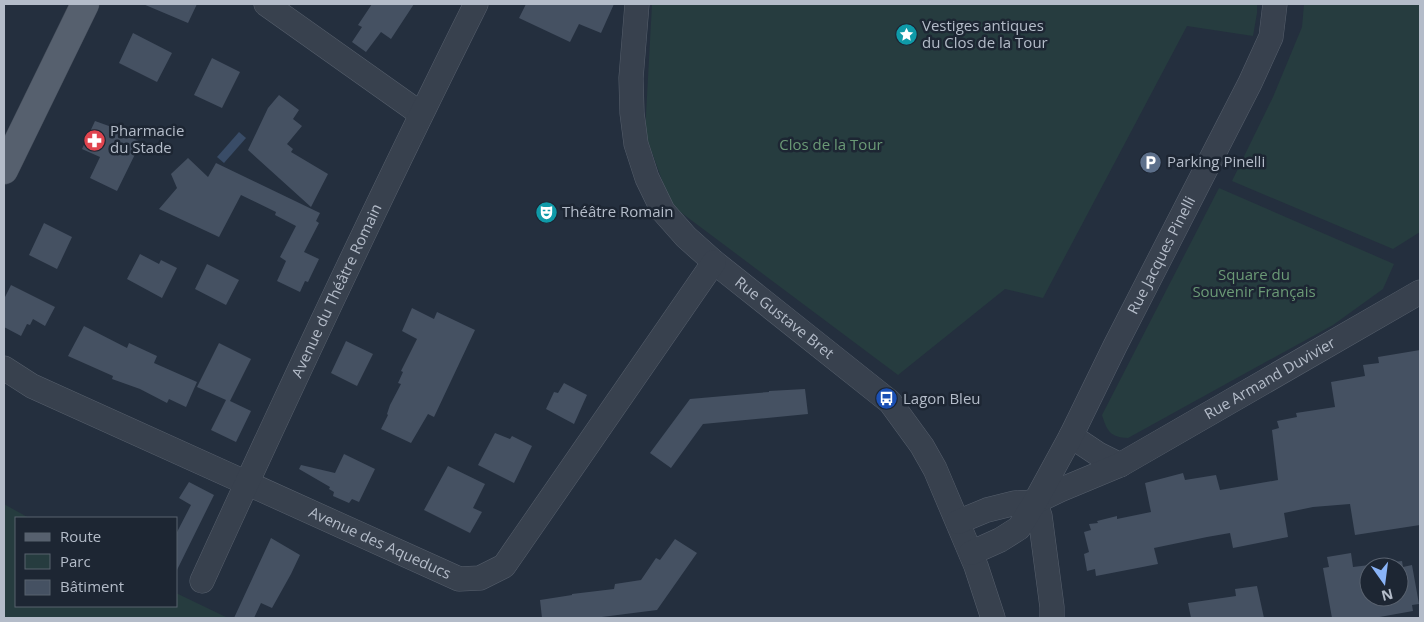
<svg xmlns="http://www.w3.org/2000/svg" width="1424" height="622" font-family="'Open Sans',sans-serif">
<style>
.green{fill:#263c3f}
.water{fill:#394c67}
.building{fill:#455162;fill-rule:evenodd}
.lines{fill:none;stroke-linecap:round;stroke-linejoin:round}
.minor-casing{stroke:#565f6c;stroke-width:25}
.major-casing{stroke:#414a57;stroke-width:29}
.minor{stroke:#38414e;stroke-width:24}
.major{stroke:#56606e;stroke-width:28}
.labels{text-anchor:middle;stroke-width:5;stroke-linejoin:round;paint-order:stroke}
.poi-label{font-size:15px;fill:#b4bcc9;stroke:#1d2633;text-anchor:start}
.park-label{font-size:15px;fill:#6b9a76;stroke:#1d2633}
.street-label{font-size:15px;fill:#b4bcc9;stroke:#1d2633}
</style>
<rect width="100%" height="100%" fill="#242f3e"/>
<path class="green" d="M652 4H1257V13L1253 36 1187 26 1043 298 1005 289 898 375 671 205 645 133Z
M1304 4H1420V232L1393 249 1232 181 1273 97 1302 27Z
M1219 188 1394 264 1383 289 1333 325 1128 438C1110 437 1107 431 1102 415Z
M4 504 29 518H16V606H176V593L228 618H4Z"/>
<path class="water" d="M239 132 246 138 224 163 217 157Z"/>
<path class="building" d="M143 4H197L188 23Z
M372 4H414L391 39 381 32 366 52 352 42 362 27 358 25Z
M526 4H614L601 33 579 24 570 42 519 18Z
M133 33 172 53 157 82 119 63Z
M212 58 240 72 222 108 194 95Z
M279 95 299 110 293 119 302 126 287 144 293 149 291 152 328 174 311 207 248 150 268 108Z
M95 121 120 130 119 132 141 142 117 191 90 178 100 157 82 149Z
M188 158 208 177 216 163 320 213 316 221 319 223 304 252 319 259 308 282 305 281 300 292 277 281 286 261 280 257 296 226 275 215 276 212 241 195 219 237 159 209 177 188 171 174Z
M44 223 72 237 57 269 29 255Z
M140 254 159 264 161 260 177 268 162 298 127 279Z
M207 264 239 280 226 305 195 289Z
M11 285 55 307 45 326 33 319 30 325 27 324 21 336 4 327V299Z
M412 308 434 319 437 312 475 330 434 417 428 414 411 443 381 429 388 415 387 414 390 405 401 384 398 383 403 372 401 371 417 339 402 331Z
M84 326 127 348 129 343 157 356 154 363 197 382 186 407 169 399 167 403 140 389 112 379 113 376 68 356Z
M346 341 373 354 357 386 331 373Z
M219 343 251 359 230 401 251 411 236 442 211 430 226 400 197 387Z
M1420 350V525L1355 535 1350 504 1313 507 1284 513 1288 537 1233 548 1230 533 1207 537 1154 548 1158 564 1096 576 1095 569 1087 571 1084 554 1089 552 1084 532 1091 530 1089 524 1098 523 1097 521 1117 516V519L1151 512 1145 483 1183 473 1185 480 1216 475 1220 490 1278 480 1272 430 1279 428 1277 421 1297 417 1296 413 1335 407 1331 382 1365 376 1363 365 1379 363 1378 357Z
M564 383 587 395 574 424 546 409 554 392 558 393Z
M805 389 808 414 703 424 671 468 650 453 690 399 769 392V391Z
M495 433 510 439 512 436 532 446 514 483 478 465Z
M344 454 375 469 359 502 352 499 349 503 333 496 334 492 329 489 330 487 299 469 301 465 335 473Z
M448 466 485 484 473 508 482 512 470 533 424 510Z
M189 482 214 495 176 572V534L191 505 179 498Z
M271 538 300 555 291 574 272 608 261 603 254 618H234Z
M675 539 697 553 657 610 594 618H542L540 600 572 595V594L614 589 615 584 641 580 656 558 660 560Z
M1351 553 1353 567 1402 561 1403 567 1412 565 1419 604 1412 605 1413 611 1374 618H1332L1323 568 1329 567 1327 557ZM1369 567H1399V597H1369Z
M1257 586 1264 618H1191L1188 603 1236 596 1235 589Z"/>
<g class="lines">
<defs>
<g id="minor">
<path d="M266 4 421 114"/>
<path id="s1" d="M637 4 631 78 632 113 636 144 647 178 663 211 686 237 714 262 890 402 922 446 935 469 976 566 993 618"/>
<path id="s2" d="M4 368 32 386 459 579 480 578 504 566 714 262"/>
<path d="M1071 436 1098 454 1120 465"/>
<path d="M1035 502 1040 516 1052 607V618"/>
<path id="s3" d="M958 522 987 510 1015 503 1035 502 1060 490 1120 465 1420 292"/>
<path id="s4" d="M971 553 1000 540 1019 528 1035 502 1071 436 1115 346 1250 83 1271 37 1275 4"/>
<path id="s5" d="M202 581C290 388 381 194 476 4"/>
</g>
<path id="major" d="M4 170 85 4"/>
</defs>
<use href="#minor" class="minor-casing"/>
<use href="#major" class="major-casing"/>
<use href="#minor" class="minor"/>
<use href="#major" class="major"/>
</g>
<defs>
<symbol id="sight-disc" viewBox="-11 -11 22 22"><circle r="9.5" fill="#0f9aa8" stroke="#1d2633"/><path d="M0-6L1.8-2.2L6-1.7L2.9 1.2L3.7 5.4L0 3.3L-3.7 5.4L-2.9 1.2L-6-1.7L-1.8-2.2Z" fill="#fff"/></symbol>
<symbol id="pharmacy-disc" viewBox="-11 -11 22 22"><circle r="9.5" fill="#e0444e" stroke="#1d2633"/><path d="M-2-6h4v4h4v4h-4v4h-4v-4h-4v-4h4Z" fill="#fff"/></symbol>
<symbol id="parking-disc" viewBox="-11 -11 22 22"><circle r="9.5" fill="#5c6f8a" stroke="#1d2633"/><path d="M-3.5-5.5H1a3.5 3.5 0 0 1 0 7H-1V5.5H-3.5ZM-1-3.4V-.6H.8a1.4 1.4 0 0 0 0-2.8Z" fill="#fff"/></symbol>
<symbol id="theatre-disc" viewBox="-11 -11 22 22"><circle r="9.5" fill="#0f9aa8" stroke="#1d2633"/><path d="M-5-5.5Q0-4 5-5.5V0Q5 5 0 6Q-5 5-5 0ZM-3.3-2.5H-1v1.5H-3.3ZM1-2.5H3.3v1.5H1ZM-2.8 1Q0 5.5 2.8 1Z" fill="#fff"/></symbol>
<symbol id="bus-disc" viewBox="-11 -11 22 22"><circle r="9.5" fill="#1a4fb4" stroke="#1d2633"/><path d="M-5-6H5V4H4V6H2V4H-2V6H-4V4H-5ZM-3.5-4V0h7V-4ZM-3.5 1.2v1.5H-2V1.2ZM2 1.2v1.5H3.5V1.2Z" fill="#fff"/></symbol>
</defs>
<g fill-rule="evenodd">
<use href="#sight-disc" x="894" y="22" width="25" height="25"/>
<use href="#pharmacy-disc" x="82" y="128" width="25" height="25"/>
<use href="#parking-disc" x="1138" y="150" width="25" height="25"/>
<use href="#theatre-disc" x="534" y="200" width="25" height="25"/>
<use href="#bus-disc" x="874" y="386" width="25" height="25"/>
</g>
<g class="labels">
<g class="poi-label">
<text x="922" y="31">Vestiges antiques<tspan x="922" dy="17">du Clos de la Tour</tspan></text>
<text x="110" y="136">Pharmacie<tspan x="110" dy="17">du Stade</tspan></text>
<text x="1167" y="167">Parking Pinelli</text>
<text x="562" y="217">Théâtre Romain</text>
<text x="903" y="404">Lagon Bleu</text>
</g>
<g class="park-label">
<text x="831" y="150">Clos de la Tour</text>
<text x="1254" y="280">Square du<tspan x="1254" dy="17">Souvenir Français</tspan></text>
</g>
<g class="street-label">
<text dy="5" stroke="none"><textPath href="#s4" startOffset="362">Rue Jacques Pinelli</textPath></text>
<text dy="5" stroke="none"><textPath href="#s5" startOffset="320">Avenue du Théâtre Romain</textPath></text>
<text dy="5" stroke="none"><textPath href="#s1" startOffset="375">Rue Gustave Bret</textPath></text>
<text dy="5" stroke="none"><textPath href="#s3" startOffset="346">Rue Armand Duvivier</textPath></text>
<text dy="5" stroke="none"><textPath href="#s2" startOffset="415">Avenue des Aqueducs</textPath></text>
</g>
</g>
<rect width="1424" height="622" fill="none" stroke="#b4bcc9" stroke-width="10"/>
<rect x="15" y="517" width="162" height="90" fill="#1d2633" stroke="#59626f"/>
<rect x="25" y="533" width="25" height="8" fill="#56606e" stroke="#59626f"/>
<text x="60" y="542" font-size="15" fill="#b4bcc9">Route</text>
<rect x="25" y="554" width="25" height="15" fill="#263c3f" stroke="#59626f"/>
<text x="60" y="567" font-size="15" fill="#b4bcc9">Parc</text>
<rect x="25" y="580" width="25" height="15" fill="#455162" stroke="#59626f"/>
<text x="60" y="592" font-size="15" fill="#b4bcc9">Bâtiment</text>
<g transform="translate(1384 582) rotate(166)"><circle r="24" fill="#1d2633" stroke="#59626f"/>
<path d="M0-4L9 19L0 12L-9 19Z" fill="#8ab4f8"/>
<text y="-8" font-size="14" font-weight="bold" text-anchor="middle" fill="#b4bcc9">N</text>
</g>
</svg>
